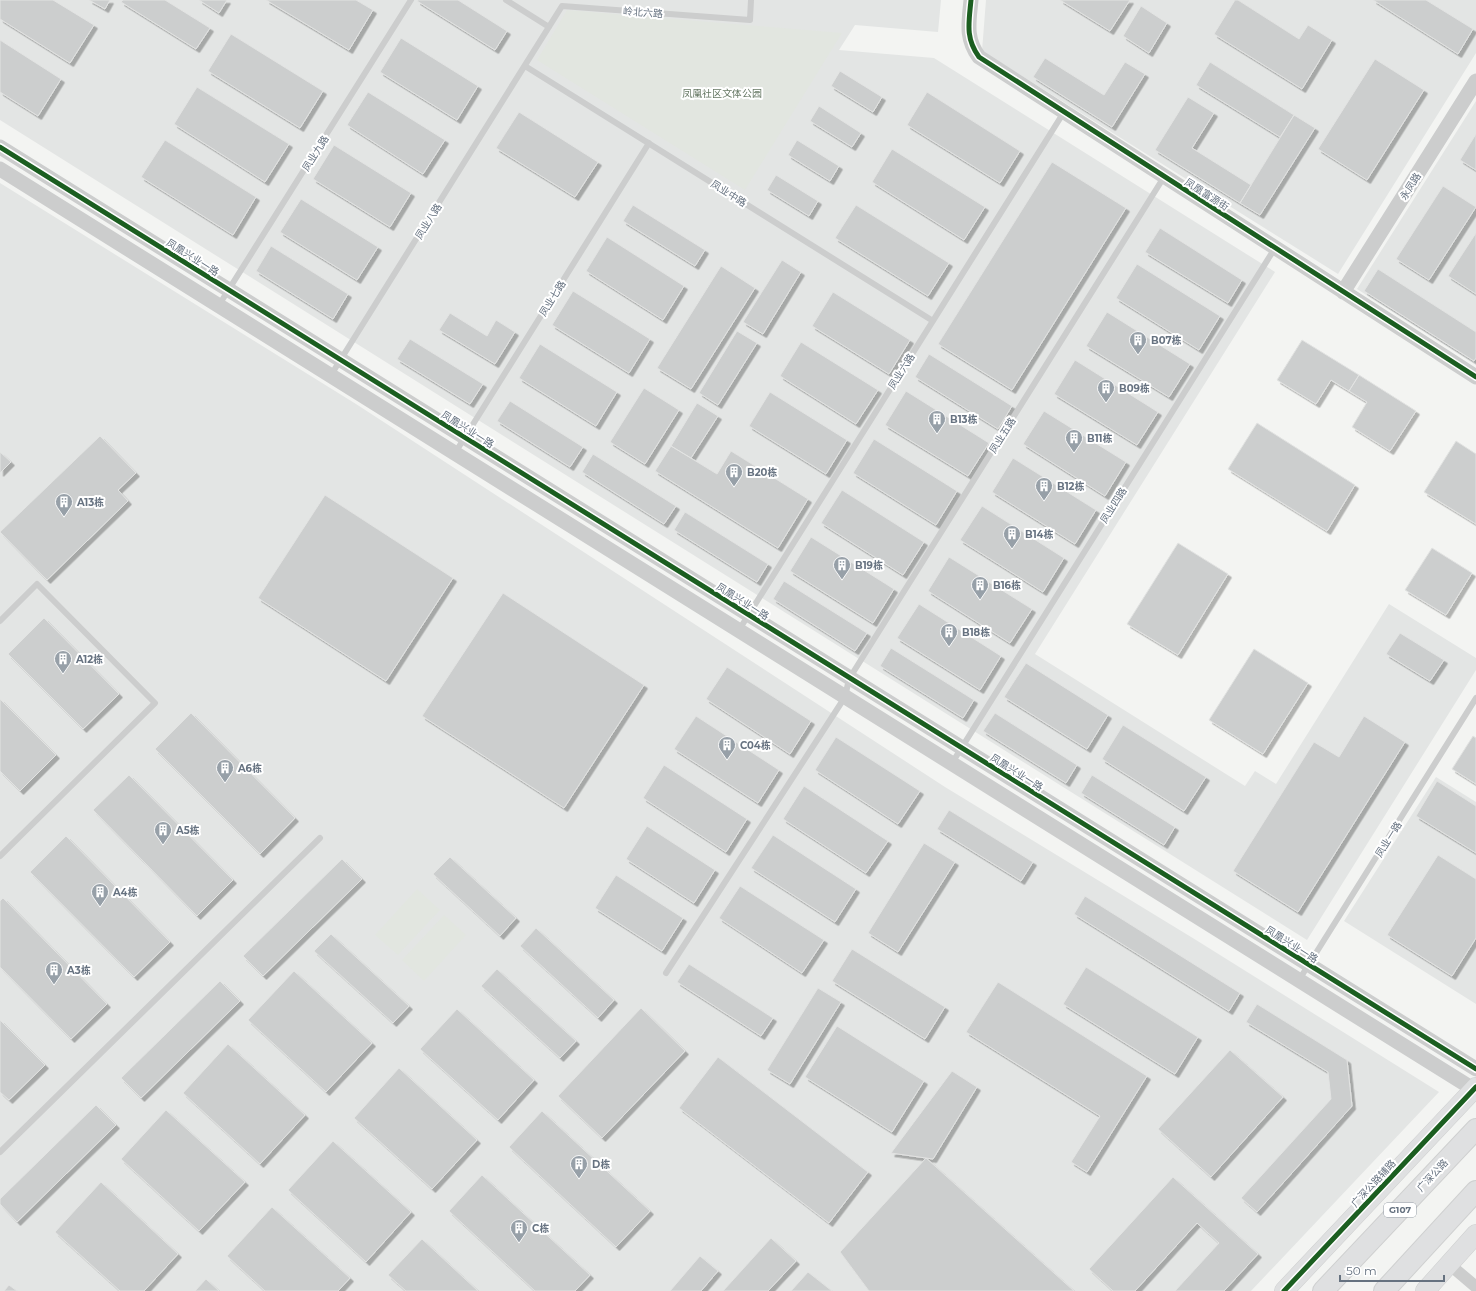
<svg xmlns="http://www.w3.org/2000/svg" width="1476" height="1291" font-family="Montserrat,'Noto Sans SC',sans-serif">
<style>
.built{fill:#e3e5e4}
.green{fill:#e2e6e0}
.building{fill:#cccece;stroke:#e2e3e2;filter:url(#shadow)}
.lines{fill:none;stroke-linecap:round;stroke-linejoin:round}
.primary-casing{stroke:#cfd0d0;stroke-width:20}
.trunk-casing{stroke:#cfd0d0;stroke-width:22}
.service{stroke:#cccdcd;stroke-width:6}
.minor{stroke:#cccdcd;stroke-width:12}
.tertiary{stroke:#cccdcd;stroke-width:15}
.primary{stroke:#dfe0e1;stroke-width:19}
.trunk{stroke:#dfe0e1;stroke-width:20}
.cycleway-casing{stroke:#fff;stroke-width:8}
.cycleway{stroke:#1b5e20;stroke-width:5}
.labels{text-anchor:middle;stroke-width:4;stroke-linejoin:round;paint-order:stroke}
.shield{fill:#fff;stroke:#949ca6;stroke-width:1}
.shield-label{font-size:9px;font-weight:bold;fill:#667280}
.street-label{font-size:10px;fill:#667280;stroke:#fff}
.park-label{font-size:10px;fill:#667864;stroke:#fff}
.poi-label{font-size:10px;font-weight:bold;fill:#667280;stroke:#fff;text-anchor:start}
</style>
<defs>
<filter id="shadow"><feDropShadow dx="3.5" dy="3.5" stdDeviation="0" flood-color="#0004"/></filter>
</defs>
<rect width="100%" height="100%" fill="#f3f4f2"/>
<path class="built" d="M0 0H941L938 32 855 25 839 50 934 58 1275 272 1035 654 1245 786 1255 771 1276 784 1389 604 1476 658V670L1307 940 0 120Z
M986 0H1476V53L1338 274 982 51Z
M1476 101V365L1357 289Z
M0 183 356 404 945 787 1196 940 1439 1092 1251 1291H0Z
M1436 777 1476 802V1004L1344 921Z"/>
<path class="green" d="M567 10 842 33 745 190 537 60Z
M417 889 440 910 398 955 375 935Z
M444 915 466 935 424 981 402 960Z"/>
<path class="building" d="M0 0H53L94 25 70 63 0 19Z
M89 0H110L105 9Z
M123 0H165L210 28 196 49 121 2Z
M199 0H227L219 13Z
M266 0H356L373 10 349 50Z
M418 0H458L507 31 495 50 417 1Z
M1060 0H1130L1110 31Z
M1235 0H1238L1299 39 1308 25 1332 40 1302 89 1214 34Z
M1373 0H1426L1473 29 1458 54Z
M1141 6 1167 23 1149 53 1123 36Z
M231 34 323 91 300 128 208 71Z
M401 38 478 86 457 120 380 72Z
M0 40 61 79 38 116 0 92Z
M1045 58 1104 95 1125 62 1145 74 1112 127 1033 77Z
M1375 59 1424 90 1367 180 1318 149Z
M1210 62 1294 115 1280 137 1196 85Z
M840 71 882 97 873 112 831 86Z
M197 87 289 144 265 182 174 124Z
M368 92 445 140 423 174 347 125Z
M927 92 1020 151 1000 183 907 125Z
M1188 97 1214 113 1192 148 1251 185 1240 203 1155 150Z
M819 106 861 133 852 147 810 121Z
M519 112 598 162 575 197 496 148Z
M1294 115 1315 128 1260 215 1240 203Z
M1476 134V170L1460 160Z
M165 140 256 197 233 235 141 177Z
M797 140 839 166 830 181 788 155Z
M334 145 411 193 390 227 313 179Z
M892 149 985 207 964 240 872 182Z
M1052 162 1126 208 1012 390 938 344Z
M776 175 818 201 809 216 767 190Z
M1443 186 1476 207 1429 280 1396 259Z
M301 199 378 247 357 280 280 232Z
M633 205 705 250 695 266 623 221Z
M856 205 949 263 928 296 835 238Z
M1160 228 1242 280 1228 303 1145 252Z
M1476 233V294L1448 276Z
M607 237 684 286 663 320 586 271Z
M271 246 348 294 333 319 256 271Z
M782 260 801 272 763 334 743 322Z
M1137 264 1220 316 1199 350 1116 298Z
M721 266 755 288 691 389 657 368Z
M1378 269 1476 332V358L1474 361 1364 291Z
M573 291 650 339 629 373 552 325Z
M833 292 910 340 889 374 812 326Z
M1107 312 1190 364 1169 397 1086 346Z
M450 313 487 336 496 320 515 332 495 364 439 330Z
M737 331 757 343 718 405 699 393Z
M410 339 483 384 470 404 397 359Z
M1302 340 1359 375 1349 391 1331 380 1316 404 1277 380Z
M801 342 878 390 856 424 780 376Z
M540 344 617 392 596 426 519 378Z
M929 354 1012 406 998 429 915 377Z
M1075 360 1158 412 1137 445 1054 394Z
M1359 375 1416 411 1390 451 1352 427 1367 402 1349 391Z
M644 388 679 410 645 464 610 442Z
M906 391 989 443 968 476 885 425Z
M770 392 847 440 826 474 749 426Z
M510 401 583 447 570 467 497 421Z
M697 403 718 416 691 458 671 446Z
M1044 411 1126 462 1105 496 1023 444Z
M1257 423 1355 485 1327 531 1228 469Z
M100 436 136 473 118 490 128 501 47 580 0 532Z
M874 439 957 491 936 525 853 473Z
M1456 441 1476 454V524L1424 492Z
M671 446 717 474 731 451 808 499 778 548 655 471Z
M0 452 11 462 0 473Z
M593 454 676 506 664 524 582 472Z
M1013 458 1096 510 1075 544 992 492Z
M842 490 924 542 903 575 821 523Z
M325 495 453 578 386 681 258 598Z
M982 506 1064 558 1043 592 960 540Z
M685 512 768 564 757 582 674 530Z
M811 537 894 589 873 623 790 571Z
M1178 543 1228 574 1178 655 1127 624Z
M1432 548 1472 573 1446 615 1405 590Z
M949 557 1032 609 1010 643 928 591Z
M784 581 867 633 855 651 773 599Z
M503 593 644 685 564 808 422 716Z
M919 604 1001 656 980 690 897 638Z
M44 618 119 694 83 729 8 654Z
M1400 633 1444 660 1430 681 1386 654Z
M891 648 974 700 963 718 880 666Z
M1254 649 1308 683 1263 754 1209 720Z
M1026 663 1108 715 1087 749 1004 697Z
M727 667 811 721 790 754 706 699Z
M0 699 56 755 20 791 0 771Z
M191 713 295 818 260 854 155 749Z
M995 713 1077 765 1066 783 983 731Z
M696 716 779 770 758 803 674 749Z
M1364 716 1405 742 1298 912 1233 871 1314 742 1339 757Z
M1123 725 1206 777 1184 811 1102 759Z
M1473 736 1476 738V784L1452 769Z
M836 737 920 791 898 824 815 770Z
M664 765 747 819 726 852 643 798Z
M129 775 233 880 197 916 93 810Z
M1092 775 1175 827 1164 845 1081 793Z
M1437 781 1476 806V853L1416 816Z
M804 786 888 841 866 873 783 819Z
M949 810 1033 862 1021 881 937 829Z
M647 826 715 870 694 903 626 859Z
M773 835 856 889 835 922 751 868Z
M66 836 170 942 134 977 30 872Z
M924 843 955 862 898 952 868 933Z
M1438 855 1476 879V938L1452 976 1387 935Z
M450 857 516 918 500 936 433 874Z
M342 859 362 879 263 976 243 956Z
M616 875 683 918 662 951 595 908Z
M740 886 824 940 802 973 719 918Z
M1085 896 1240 993 1229 1011 1074 914Z
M3 898 107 1004 71 1039 0 967V901Z
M536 928 614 1000 598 1018 520 946Z
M331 934 409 1006 393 1023 314 951Z
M852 949 945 1007 925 1039 832 981Z
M689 964 773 1018 761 1036 677 982Z
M1086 967 1198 1037 1175 1074 1063 1004Z
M497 969 576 1041 560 1058 481 986Z
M294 971 372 1043 326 1092 248 1020Z
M220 981 240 1001 141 1098 121 1078Z
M998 982 1147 1076 1087 1172 1071 1162 1100 1116 966 1032Z
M818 988 841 1002 790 1084 767 1070Z
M1257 1004 1347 1060 1352 1106 1257 1212 1241 1198 1331 1099 1328 1072 1246 1022Z
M641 1008 685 1051 602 1138 558 1096Z
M457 1009 534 1080 498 1120 420 1049Z
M0 1020 45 1065 9 1100 0 1092Z
M837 1026 924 1081 892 1132 805 1077Z
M228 1044 305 1115 260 1164 183 1093Z
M1230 1050 1283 1097 1211 1177 1158 1129Z
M718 1057 868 1172 829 1223 679 1108Z
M399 1068 477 1140 432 1189 354 1118Z
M952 1071 977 1087 933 1159 891 1153Z
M96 1105 116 1125 17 1222 0 1204V1199Z
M166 1110 245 1182 199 1231 121 1159Z
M542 1111 650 1211 616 1247 509 1147Z
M333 1141 411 1212 366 1262 288 1190Z
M926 1158 1074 1291H869L840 1252Z
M482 1175 590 1275 575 1291H535L449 1211Z
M1173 1177 1258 1254 1224 1291H1175L1219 1243 1197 1223 1135 1291H1113L1089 1269Z
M101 1182 178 1254 144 1291H120L55 1232Z
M272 1207 350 1278 338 1291H265L227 1256Z
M771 1238 796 1261 768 1291H723Z
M422 1239 478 1291H406L388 1275Z
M700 1256 718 1271 701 1291H670Z
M808 1272 832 1291H791Z
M206 1279 219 1291H195Z
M9 1285 17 1291H4Z"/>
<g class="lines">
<defs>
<path id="primary" d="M1284 1291 1476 1087
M1425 1291 1476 1234"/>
<path id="trunk" d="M1323 1291 1476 1129
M1384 1291 1476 1191"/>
</defs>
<use href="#primary" class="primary-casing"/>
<use href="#trunk" class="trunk-casing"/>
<path class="service" d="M506 0 549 27
M525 66 933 321
M219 305 411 0
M331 375 562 6 750 20 751 0
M455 453 649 143
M0 621 37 584 155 703 0 856
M739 630 1064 112
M952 763 1275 248
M666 973 845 697 849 679 1164 177
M1299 980 1476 698
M0 1152 320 838"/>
<path class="minor" d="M1449 1264 1476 1287"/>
<path class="tertiary" d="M971 0C969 22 965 38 979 57L1476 377
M0 147 1476 1069
M0 169 1473 1089
M1343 292 1476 81"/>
<use href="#primary" class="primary"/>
<use href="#trunk" class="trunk"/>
<defs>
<path id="cycleway" d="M971 0C969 22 965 38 979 57L1476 377
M0 147 1476 1069
M1284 1291 1476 1087"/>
</defs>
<use href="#cycleway" class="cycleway-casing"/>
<use href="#cycleway" class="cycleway"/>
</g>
<defs>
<symbol id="building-pin" viewBox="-11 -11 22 30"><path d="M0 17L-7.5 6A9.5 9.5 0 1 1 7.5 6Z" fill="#97a0a8" stroke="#fff"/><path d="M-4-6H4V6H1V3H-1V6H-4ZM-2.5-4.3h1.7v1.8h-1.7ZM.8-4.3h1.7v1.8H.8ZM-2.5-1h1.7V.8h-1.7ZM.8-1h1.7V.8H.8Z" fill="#fff"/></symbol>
</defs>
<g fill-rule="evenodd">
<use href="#building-pin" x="1128" y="330" width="20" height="27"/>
<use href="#building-pin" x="1096" y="378" width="20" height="27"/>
<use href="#building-pin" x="927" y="409" width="20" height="27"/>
<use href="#building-pin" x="1064" y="428" width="20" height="27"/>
<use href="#building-pin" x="724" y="462" width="20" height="27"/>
<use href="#building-pin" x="1034" y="476" width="20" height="27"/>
<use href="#building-pin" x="54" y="492" width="20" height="27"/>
<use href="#building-pin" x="1002" y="524" width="20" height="27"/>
<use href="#building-pin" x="832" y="555" width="20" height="27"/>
<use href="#building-pin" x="970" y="575" width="20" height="27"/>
<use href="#building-pin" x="939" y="622" width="20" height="27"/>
<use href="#building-pin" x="53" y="649" width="20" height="27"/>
<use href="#building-pin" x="717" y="735" width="20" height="27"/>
<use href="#building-pin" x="215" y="758" width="20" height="27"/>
<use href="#building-pin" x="153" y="820" width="20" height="27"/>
<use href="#building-pin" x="90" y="882" width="20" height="27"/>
<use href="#building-pin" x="44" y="960" width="20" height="27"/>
<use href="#building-pin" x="569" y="1154" width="20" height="27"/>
<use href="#building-pin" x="509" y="1218" width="20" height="27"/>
</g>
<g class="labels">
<rect class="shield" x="1384" y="1203" width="32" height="14" rx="3"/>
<g class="shield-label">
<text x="1400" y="1213">G107</text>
</g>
<g class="street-label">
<text transform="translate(643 12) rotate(4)" y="4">岭北六路</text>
<text transform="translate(315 153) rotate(-58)" y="4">凤业九路</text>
<text transform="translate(1410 186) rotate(-58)" y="4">永凤路</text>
<text transform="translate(729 193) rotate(32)" y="4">凤业中路</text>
<text transform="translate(1207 194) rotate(33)" y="4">凤凰富源街</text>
<text transform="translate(428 221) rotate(-58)" y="4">凤业八路</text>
<text transform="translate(193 257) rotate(32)" y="4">凤凰兴业一路</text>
<text transform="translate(552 298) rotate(-58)" y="4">凤业七路</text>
<text transform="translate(901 371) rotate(-58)" y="4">凤业六路</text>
<text transform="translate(468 429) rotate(32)" y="4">凤凰兴业一路</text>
<text transform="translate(1002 435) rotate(-58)" y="4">凤业五路</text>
<text transform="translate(1113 505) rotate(-58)" y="4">凤业四路</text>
<text transform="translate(743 601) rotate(32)" y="4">凤凰兴业一路</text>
<text transform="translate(1017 772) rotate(32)" y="4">凤凰兴业一路</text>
<text transform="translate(1388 839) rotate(-58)" y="4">凤业一路</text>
<text transform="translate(1292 944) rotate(32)" y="4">凤凰兴业一路</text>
<text transform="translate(1432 1175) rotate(-47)" y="4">广深公路</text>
<text transform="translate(1373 1183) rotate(-47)" y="4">广深公路辅路</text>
</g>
<g class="park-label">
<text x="722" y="97">凤凰社区文体公园</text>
</g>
<g class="poi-label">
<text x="1151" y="344">B07栋</text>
<text x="1119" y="392">B09栋</text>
<text x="950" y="423">B13栋</text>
<text x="1087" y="442">B11栋</text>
<text x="747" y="476">B20栋</text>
<text x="1057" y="490">B12栋</text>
<text x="77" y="506">A13栋</text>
<text x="1025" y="538">B14栋</text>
<text x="855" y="569">B19栋</text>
<text x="993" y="589">B16栋</text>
<text x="962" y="636">B18栋</text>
<text x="76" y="663">A12栋</text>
<text x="740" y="749">C04栋</text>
<text x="238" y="772">A6栋</text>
<text x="176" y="834">A5栋</text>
<text x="113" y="896">A4栋</text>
<text x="67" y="974">A3栋</text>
<text x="592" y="1168">D栋</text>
<text x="532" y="1232">C栋</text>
</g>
</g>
<path d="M1340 1275v6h104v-6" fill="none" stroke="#667280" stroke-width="2"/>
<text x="1346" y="1275" font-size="12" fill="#667280" stroke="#ffffff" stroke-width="3" paint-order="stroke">50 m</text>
</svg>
